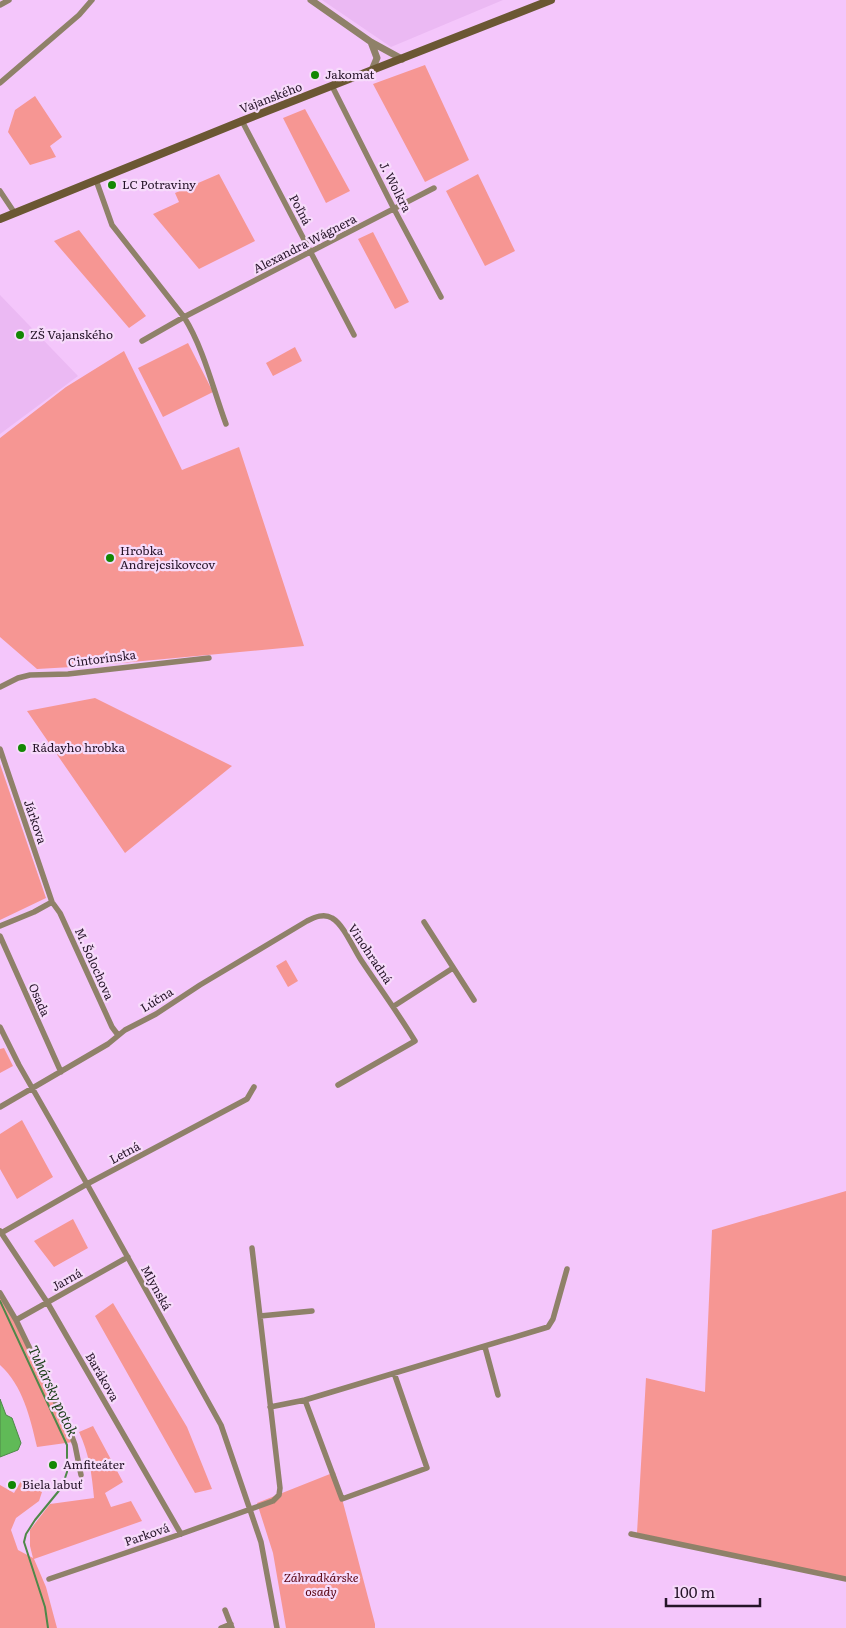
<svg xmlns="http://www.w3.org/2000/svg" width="846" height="1628" font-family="Literata,serif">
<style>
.built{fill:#ebb9f3}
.green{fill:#f69693}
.water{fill:#60ba57;stroke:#4e8849}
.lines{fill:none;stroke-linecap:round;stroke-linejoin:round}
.stream{stroke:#4e8849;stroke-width:2}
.minor{stroke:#8f8169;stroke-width:5.5}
.tertiary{stroke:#8f8169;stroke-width:7}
.secondary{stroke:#6b5733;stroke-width:8}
.poi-dot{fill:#138703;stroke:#f7dbfb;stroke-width:2}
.labels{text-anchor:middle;stroke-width:4.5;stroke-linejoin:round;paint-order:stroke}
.poi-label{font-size:12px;fill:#251428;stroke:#f7dbfb;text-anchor:start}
.street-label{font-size:12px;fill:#251428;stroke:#f7dbfb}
.park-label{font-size:12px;font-style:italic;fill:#580310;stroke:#f7dbfb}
.water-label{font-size:14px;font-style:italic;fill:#173b14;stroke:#f7dbfb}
</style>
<rect width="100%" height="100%" fill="#f4c6fb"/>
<path class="built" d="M322 0H503L391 47Z
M0 295 78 376 0 434Z"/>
<path class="green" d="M425 65 469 160 425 182 373 84Z
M35 96 62 137 50 146 56 157 30 165 8 132 15 110Z
M305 109 350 191 326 203 283 118Z
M219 174 255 241 199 269 153 214 179 202 175 193Z
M478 174 515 251 485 266 446 191Z
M79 230 146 316 129 328 54 241Z
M373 232 409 302 395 309 358 239Z
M188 343 213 392 163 417 138 368Z
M295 347 302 361 273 376 266 363Z
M124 351 182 470 239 447 304 646 89 666 37 669 0 637V438L66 387Z
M95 698 232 766 125 853 27 711Z
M0 764 46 898 0 920Z
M286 960 298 981 288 987 276 966Z
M4 1048 13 1066 0 1073V1049Z
M22 1120 53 1177 17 1199 0 1169V1134Z
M846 1191V1578L637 1533 646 1378 705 1392 712 1230Z
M73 1219 88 1248 54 1267 34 1241Z
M0 1292 73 1442 37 1447C30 1417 23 1386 0 1365Z
M113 1303 187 1427 212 1489 195 1493 95 1316Z
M93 1426 123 1482 105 1493 111 1507 131 1501 142 1521 34 1559 46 1587 57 1628H0V1485L14 1493 21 1481 42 1492 39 1501 16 1518 11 1530 18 1550 33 1558 30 1546V1530L50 1504 94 1498C92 1475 89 1453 79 1432Z
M335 1472 375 1624V1628H286L273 1553 257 1503Z"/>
<path class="water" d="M0 1399 6 1415 12 1418 21 1443 18 1450 0 1457Z"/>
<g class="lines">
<path class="stream" d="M0 1301 67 1445V1472L62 1487 35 1520 26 1534 24 1542 45 1607 48 1628"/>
<path class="minor" d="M0 5 9 0
M0 83 79 15 92 0
M332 86 394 209 441 297
M242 121 354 335
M96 180 112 225 184 317C204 349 213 389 226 424
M0 191 14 212
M142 341 184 317 434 188
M0 687 18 678 30 675 68 674 209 658
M0 749 52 902 60 913 112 1027 118 1035
M424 922 474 1000
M0 926 34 912 52 902
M0 936 61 1072
M394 1006 453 968
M0 1027 19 1065 87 1184 221 1425 261 1542 277 1628
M0 1107 108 1044 125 1030 156 1014 200 985 307 921C315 917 324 913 332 918 344 925 353 948 361 960 379 987 398 1013 415 1041L338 1085
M0 1231 47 1302 181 1534
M1 1233 87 1184 247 1099 254 1087
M0 1293 16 1320 71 1434 75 1445 81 1475
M260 1316 312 1311
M16 1320 128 1257
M485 1347 498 1395
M305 1400 548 1327 553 1319 567 1269
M270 1407 305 1400 342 1499 427 1468 394 1373
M631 1534 846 1579
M49 1579 181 1534 273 1501 279 1495 280 1488 252 1248
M225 1610 232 1628
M221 1628 231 1624"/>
<path class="tertiary" d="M311 0 371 42 402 59
M371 42 377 58 372 70"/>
<path class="secondary" d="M0 219 242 121 551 0"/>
</g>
<g class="poi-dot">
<circle cx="315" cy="75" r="5"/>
<circle cx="112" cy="185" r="5"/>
<circle cx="20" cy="335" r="5"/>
<circle cx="110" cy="558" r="5"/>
<circle cx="22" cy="748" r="5"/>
<circle cx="53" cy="1465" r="5"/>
<circle cx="12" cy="1485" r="5"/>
</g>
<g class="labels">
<g class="poi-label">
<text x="325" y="79">Jakomat</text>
<text x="122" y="189">LC Potraviny</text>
<text x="30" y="339">ZŠ Vajanského</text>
<text x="120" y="555">Hrobka<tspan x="120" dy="14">Andrejcsikovcov</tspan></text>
<text x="32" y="752">Rádayho hrobka</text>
<text x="63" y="1469">Amfiteáter</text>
<text x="22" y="1489">Biela labuť</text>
</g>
<g class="street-label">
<text transform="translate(271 98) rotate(-21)" y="4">Vajanského</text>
<text transform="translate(395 187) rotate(63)" y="4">J. Wolkra</text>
<text transform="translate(300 210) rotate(62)" y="4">Poľná</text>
<text transform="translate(305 244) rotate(-27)" y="4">Alexandra Wágnera</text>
<text transform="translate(102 659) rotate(-7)" y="4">Cintorínska</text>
<text transform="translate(35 822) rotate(71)" y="4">Járkova</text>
<text transform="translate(370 954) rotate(56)" y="4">Vinohradná</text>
<text transform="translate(94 964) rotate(66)" y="4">M. Šolochova</text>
<text transform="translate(39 1000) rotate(66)" y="4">Osada</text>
<text transform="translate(157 1000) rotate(-32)" y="4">Lúčna</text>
<text transform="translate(125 1153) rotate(-28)" y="4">Letná</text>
<text transform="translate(67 1280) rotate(-29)" y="4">Jarná</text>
<text transform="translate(156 1288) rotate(61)" y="4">Mlynská</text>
<text transform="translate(102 1377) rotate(60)" y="4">Barákova</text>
<text transform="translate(147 1535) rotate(-19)" y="4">Parková</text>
</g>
<g class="park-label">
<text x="321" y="1582">Záhradkárske<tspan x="321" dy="14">osady</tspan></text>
</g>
<g class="water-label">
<text transform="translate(53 1391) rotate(65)" y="5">Tuhársky potok</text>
</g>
</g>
<path d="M666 1598v8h94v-8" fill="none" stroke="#251428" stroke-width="2.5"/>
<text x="674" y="1598" font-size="15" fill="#251428" stroke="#f7dbfb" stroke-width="4" paint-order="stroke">100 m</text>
</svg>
